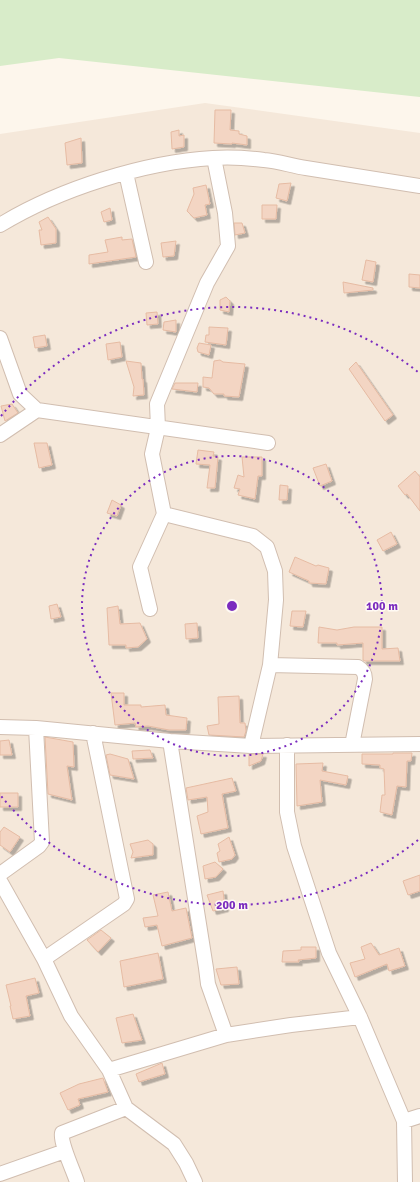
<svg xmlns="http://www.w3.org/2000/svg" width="420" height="1182" font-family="Signika,sans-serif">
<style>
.residential{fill:#f5e8da}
.green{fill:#d8ecc9}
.building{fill:#f3d5c3;stroke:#e6bba3;filter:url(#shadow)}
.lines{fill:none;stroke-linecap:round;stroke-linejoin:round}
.minor-casing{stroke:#d1beb0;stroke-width:16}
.minor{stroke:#fff;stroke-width:14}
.ring{fill:none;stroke:#7b2cbf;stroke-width:2;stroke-dasharray:2 4}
.centre{fill:#7b2cbf;stroke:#fffaf3;stroke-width:2}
.ring-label{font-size:12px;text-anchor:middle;font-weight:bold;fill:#7b2cbf;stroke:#fffaf3;stroke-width:3;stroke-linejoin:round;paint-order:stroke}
</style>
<defs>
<filter id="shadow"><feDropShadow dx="3.5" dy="3.5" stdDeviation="0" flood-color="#0004"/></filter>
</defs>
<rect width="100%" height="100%" fill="#fdf6ec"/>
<path class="residential" d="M205 103 420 133V1182H0V134Z"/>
<path class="green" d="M0 0H420V97L59 58 0 66Z"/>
<path class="building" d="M215 110H231L230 130 239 131V134L247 136V145L232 143V144L214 143Z
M179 130V136L184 135V147L172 149 171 132Z
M81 138 82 163 67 165 65 143Z
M291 183 287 201 276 198 279 184Z
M206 185 210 204 205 205 207 215 194 218 187 211 194 194 193 188Z
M262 205H277L276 219H262Z
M110 208 112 220 104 222 101 212Z
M48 217 56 229V243L41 245 39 230H42L39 222Z
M234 223H242L245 233 235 235Z
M122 237V240L132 239 136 257 89 264V255L108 252 105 240Z
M176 241 174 256 163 257 161 243Z
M366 260 376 262 373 282 362 280Z
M409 274 420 275V288L409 287Z
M343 282 373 288V290L344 293Z
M226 297 230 301 229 312 220 310V300Z
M157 312 158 324 147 325 146 313Z
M176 320V332L163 330 164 322Z
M209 327 228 328 226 345 205 342 206 335H209Z
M45 335 47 346 35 348 33 337Z
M120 342 122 357 108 360 106 344Z
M199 343 211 345 209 355 198 352 197 348Z
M220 360 223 362 245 364 239 397 224 396V394H214L209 388 203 387V377L212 378 214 361Z
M126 361 141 363 142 379H143L144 395 133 396 134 387Z
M356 362 393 415 385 421 349 369Z
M175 383H198L197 392 172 389Z
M12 404 18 413 5 421 1 406Z
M34 443H47L52 465 39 468Z
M198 450 214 452 213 456 218 457 215 488H207L210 465 196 464Z
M242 457H262V476H258L255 499 238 495 240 489 234 488 238 475 244 477Z
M326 464 332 481 320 486 313 468Z
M415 471 420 477V511L407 494 405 495 398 486Z
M280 485 288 486 287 500H279Z
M112 500 121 505 117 516 107 513Z
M391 532 397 544 383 551 377 540Z
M295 557 316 566 318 565 329 568 326 584 309 583V581L289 572Z
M57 604 61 617 51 619 49 606Z
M118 606 120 624 140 623 147 639 138 647 126 648V645H109L107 608Z
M292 611H306L303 627 290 626Z
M197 623 198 638 186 639 185 624Z
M319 627 337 630 354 627H382V649L398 648 400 661H365L363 660V643L337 645V643H318Z
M111 693H124V705H141V707L165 705 166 715 187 718 186 730H169L148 726 136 727 135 723 115 725Z
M239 696 240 723H245L246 731 244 737 209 735 207 726 219 724 218 697Z
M45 737 73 742 74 767 67 766 72 800 48 794Z
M9 740 12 755H0V741Z
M150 750 153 758 133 759 132 751Z
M393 753H412L411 761H407L406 787 397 786 392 815 380 812 382 795H385L384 769 380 768V765L362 764V754H393Z
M110 754 128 759 134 779 110 775 106 755Z
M249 754H263L261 761 249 766Z
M323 763 322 771 348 776 346 785 320 780 322 802 297 806 296 764Z
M232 778 236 791 222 794 228 828 201 834 197 816 208 812 207 797 188 800 186 788Z
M0 793H18V807H0Z
M4 827 20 837 10 852 0 845V832Z
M229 837 235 855 232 859 219 862 217 853 220 851 218 844Z
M148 840 153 844V855L131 858 133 852 130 844Z
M215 862 223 869 216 877 205 879 203 866Z
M420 875V891L408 895 403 881Z
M223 891 225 908 213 911 207 895Z
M168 892 172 911 186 908 192 938 162 946 157 925 145 927 143 918 158 916 153 895Z
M101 930 111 938 98 952 87 940Z
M371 943 379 955 399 948 405 966 389 971 387 964 355 977 350 963 365 959 361 947Z
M301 947H316V958L298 960 299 962H282L283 951 301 950Z
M158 953 163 979 124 987 120 961Z
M237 967 239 984 221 985 216 969Z
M35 978 39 993 26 996 30 1016 13 1019 10 1006H11L6 985Z
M133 1014 142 1040 122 1043 116 1018Z
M162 1063 165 1074 139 1082 136 1074Z
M103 1078 108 1092 78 1099 80 1105 68 1110 60 1093 79 1084Z"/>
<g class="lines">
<defs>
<path id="minor" d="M126 173 146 262
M0 225C59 189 144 162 213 158 229 157 248 158 264 160 278 161 292 166 306 168 344 174 382 180 420 186
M0 338 20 394 37 410 268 443
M0 435 37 410
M164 514 253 536 267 547 275 571 276 600 270 665 251 746
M150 609 140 567 164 514 152 454 158 428 157 404 207 283 228 246 225 213 214 158
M270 665 358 667C363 670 365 673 365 679L352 745
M0 727 36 728 170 741 251 746 420 744
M170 741 206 968 208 984 226 1035
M287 745V812L294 846 329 953 360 1017 404 1121 405 1182
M0 874 39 846 42 842 36 728
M0 881 44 959 71 1016 109 1070 126 1108 174 1144 186 1163 195 1182
M44 959 124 904 127 899 93 733
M109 1070 226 1035 291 1025 360 1017
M404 1121 420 1116
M0 1174 65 1151
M77 1182C74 1172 60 1143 62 1133L126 1108"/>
</defs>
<use href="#minor" class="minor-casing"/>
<use href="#minor" class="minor"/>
</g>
<g class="ring">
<circle cx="232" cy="606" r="150"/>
<path d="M418 840A299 299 0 0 1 1 796M1 416A299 299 0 0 1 418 372"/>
</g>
<circle cx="232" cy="606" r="6" class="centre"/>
<g class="ring-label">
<text x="382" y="610">100 m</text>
<text x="232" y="909">200 m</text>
</g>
</svg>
